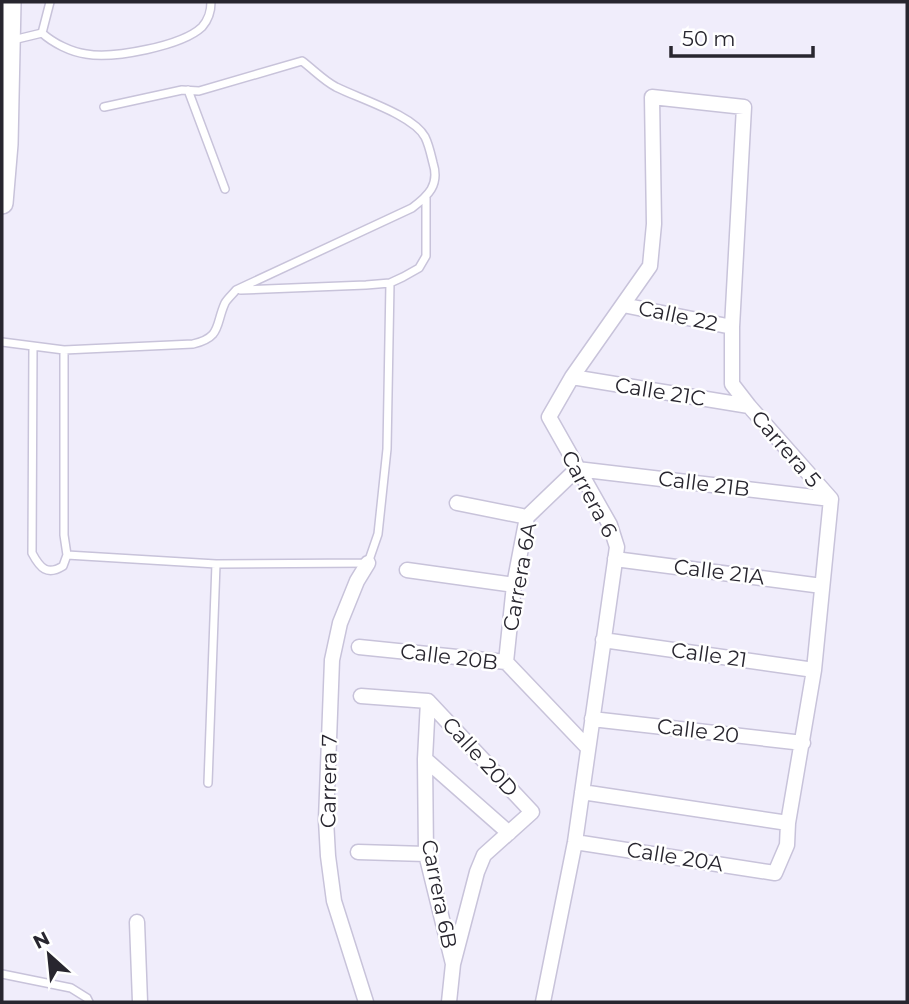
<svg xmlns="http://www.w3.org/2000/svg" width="909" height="1004" font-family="Montserrat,sans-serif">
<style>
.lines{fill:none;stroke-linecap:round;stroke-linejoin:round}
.lane-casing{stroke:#c8c3da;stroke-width:10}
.street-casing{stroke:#c8c3da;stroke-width:17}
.secondary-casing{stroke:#c8c3da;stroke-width:24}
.lane{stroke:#fff;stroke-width:7}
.street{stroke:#fff;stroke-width:14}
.secondary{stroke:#fff;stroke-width:21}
.labels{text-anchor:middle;stroke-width:5;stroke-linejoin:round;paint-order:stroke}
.street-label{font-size:21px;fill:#28262f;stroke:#fff}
</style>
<rect width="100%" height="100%" fill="#f0edfb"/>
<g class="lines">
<defs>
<path id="lane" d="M42 33C53 43 71 52 86 54 113 59 182 46 202 27 209 19 211 12 211 2
M13 40 42 33 50 2
M188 90 225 189
M241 290 366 285 390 283 403 277 419 268 426 256V198
M2 342 64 350V535L67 555 216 564 208 783
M33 346 32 553C40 568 47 576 63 566L67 555
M64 350 193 344C222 337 215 325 225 303 228 298 233 294 236 290L412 208C428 196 440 185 433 163 431 155 429 145 425 137 413 115 360 99 336 87 323 80 314 70 302 61L199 91 182 90 104 107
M216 564 368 563 378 534 387 449 390 283
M2 974 71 988 87 998 89 1002"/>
<path id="street" d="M623 305 732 327
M572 377 749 406
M457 503 527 517
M615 559 822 586
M407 570 514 585
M603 640 814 670
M359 647 506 662 588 748
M506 662 514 585 527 517 577 469 831 499
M361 696 428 701
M428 701 532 812 484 855 477 872 453 964
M428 701 425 759 426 854 453 964 449 1002
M592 719 803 743
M425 759 509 833
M582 792 788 823
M358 852 426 854
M137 922 140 1002
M366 1002 334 901 328 856 326 820 332 660 340 623 357 581 368 563
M543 1002 575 842 617 547 610 525 549 417 572 377 650 266 654 224 652 97 744 107 732 327V384L749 406 831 499 814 670 788 823 787 845 775 873 575 842"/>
<path id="secondary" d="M2 203 7 144 10 2"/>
</defs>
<use href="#lane" class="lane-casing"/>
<use href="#street" class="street-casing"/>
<use href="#secondary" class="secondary-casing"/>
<use href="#lane" class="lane"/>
<use href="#street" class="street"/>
<use href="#secondary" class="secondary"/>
</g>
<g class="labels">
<g class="street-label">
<text transform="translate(678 316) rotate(12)" y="7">Calle 22</text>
<text transform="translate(660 392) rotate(9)" y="7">Calle 21C</text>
<text transform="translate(786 449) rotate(49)" y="7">Carrera 5</text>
<text transform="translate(704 484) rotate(7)" y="7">Calle 21B</text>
<text transform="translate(589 494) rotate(62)" y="7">Carrera 6</text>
<text transform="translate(719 572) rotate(7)" y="7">Calle 21A</text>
<text transform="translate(520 577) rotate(-80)" y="7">Carrera 6A</text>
<text transform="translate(709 655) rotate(8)" y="7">Calle 21</text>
<text transform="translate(449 657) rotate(7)" y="7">Calle 20B</text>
<text transform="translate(698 731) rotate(7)" y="7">Calle 20</text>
<text transform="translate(480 757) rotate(47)" y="7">Calle 20D</text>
<text transform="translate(329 781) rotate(-89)" y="7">Carrera 7</text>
<text transform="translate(675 857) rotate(9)" y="7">Calle 20A</text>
<text transform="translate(439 894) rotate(79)" y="7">Carrera 6B</text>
</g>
</g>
<rect width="909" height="1004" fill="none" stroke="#28262f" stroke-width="7"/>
<g transform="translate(49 955) rotate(333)" stroke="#ffffff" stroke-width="5" paint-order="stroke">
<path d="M0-5L12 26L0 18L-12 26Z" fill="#28262f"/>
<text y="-10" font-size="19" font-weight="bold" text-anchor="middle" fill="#28262f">N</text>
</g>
<path d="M671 46v10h142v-10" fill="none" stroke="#28262f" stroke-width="3.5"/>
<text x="682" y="46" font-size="21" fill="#28262f" stroke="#ffffff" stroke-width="5" paint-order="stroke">50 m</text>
</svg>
